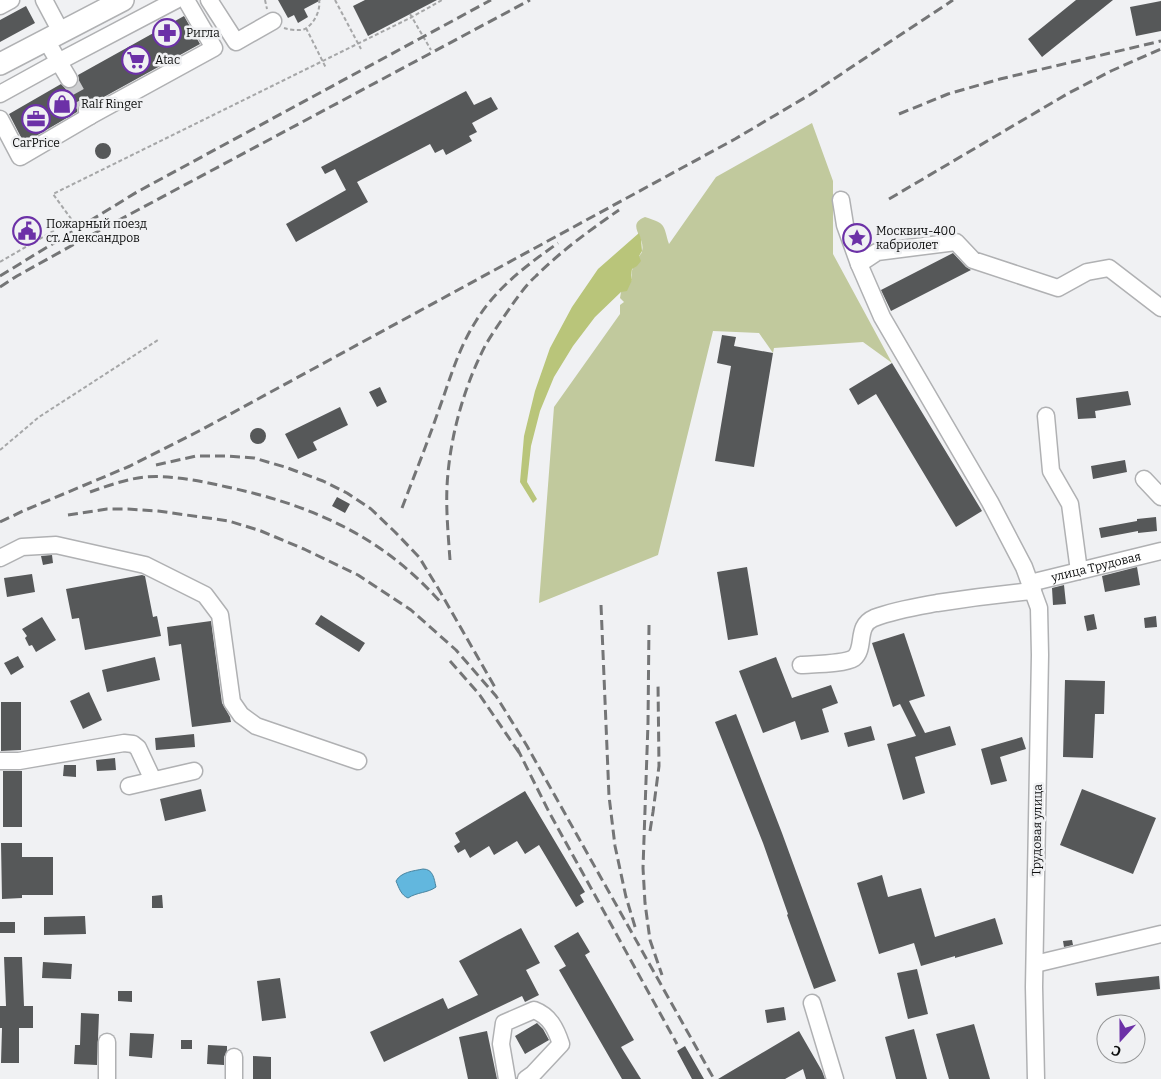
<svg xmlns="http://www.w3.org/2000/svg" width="1161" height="1079" font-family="Bitter,serif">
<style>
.green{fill:#c1c99d}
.forest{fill:#b9c57a}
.water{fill:#62b7de;stroke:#4884a0}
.building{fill:#565859}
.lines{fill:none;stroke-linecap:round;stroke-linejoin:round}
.minor-tunnel{stroke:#cecfd1;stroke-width:16;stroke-dasharray:16 8;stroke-linecap:butt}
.minor-casing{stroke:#b0b1b3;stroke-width:19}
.major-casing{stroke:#b0b1b3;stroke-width:24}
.path{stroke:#a6a7a8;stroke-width:2;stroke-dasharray:4 2.5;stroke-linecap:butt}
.minor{stroke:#fff;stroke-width:16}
.major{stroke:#fff;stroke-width:21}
.rail{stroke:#747576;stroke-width:3;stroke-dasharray:10 5;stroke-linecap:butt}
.labels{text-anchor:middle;stroke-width:5;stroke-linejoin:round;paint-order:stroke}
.poi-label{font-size:12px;fill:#0d0e0e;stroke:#f0f1f3;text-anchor:start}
.street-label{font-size:12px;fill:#0d0e0e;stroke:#f0f1f3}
</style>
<rect width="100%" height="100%" fill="#f0f1f3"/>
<path class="green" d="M812 123 833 181V254L892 363 863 342 774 348 773 353 759 333 713 331 658 555 539 603 554 407 620 314V305L624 302 620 298 621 292 632 280C630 271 634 265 638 258 639 255 642 254 642 251 646 237 625 225 645 217 667 224 663 225 669 244L716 177Z"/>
<path class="forest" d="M639 233 641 239 642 251 639 256 641 261 637 266 632 269 631 275 632 280 627 291 621 292 595 317 573 346 554 377 540 411 531 446 527 482 537 499 533 503 520 482 524 436 535 391 550 348 572 307 598 269Z"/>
<path class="water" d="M423 869C433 869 434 878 436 887 428 893 417 892 408 898 401 895 399 888 396 881 401 872 413 871 423 869Z"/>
<path class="building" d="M278 0H321L304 9 308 17 298 23 294 15 288 18Z
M365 0H437L368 36 353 6Z
M1076 0H1113L1042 57 1028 39Z
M1161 1V31L1136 36 1130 7Z
M26 6 35 23 0 42V20Z
M184 16 200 44 93 103 87 101 82 102 78 107 77 112 24 143 9 114 61 84 65 88 69 89 74 88 78 83 79 79 78 75Z
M466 91 474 105 491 97 498 109 472 123 477 132 469 136 472 141 446 155 443 149 435 153 430 144 357 182 368 202 296 242 286 224 346 190 335 169 325 174 321 167Z
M95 151a8 8 0 1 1 16 0a8 8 0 1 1-16 0Z
M953 253 966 267 971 270 891 311 881 290Z
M722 335 736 337 734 346 773 353 754 467 715 461 731 366 717 363Z
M892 363 982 511 956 527 876 394 858 405 849 389Z
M380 387 387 402 377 407 369 392Z
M1128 391 1131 405 1095 411 1096 418 1078 419 1076 398Z
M340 407 348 425 313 442 317 450 298 459 285 434Z
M250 436a8 8 0 1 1 16 0a8 8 0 1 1-16 0Z
M1125 460 1127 472 1093 479 1091 466Z
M337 497 350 504 345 513 332 506Z
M1156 517 1157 531 1138 533V531L1101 538 1099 528 1137 521V519Z
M52 555 53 563 43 565 41 556Z
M747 567 758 635 728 640 717 572Z
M1137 567 1140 585 1105 592 1102 576Z
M32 574 35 592 7 597 4 578Z
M142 575 145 576 153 617 157 616 161 636 85 650 79 618 72 619 66 589Z
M1064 585 1066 604 1053 605 1052 588Z
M1094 614 1097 629 1087 631 1084 616Z
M321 615 365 643 359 652 315 624Z
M1156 616 1157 627 1145 628 1144 618Z
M42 617 56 640 36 652 32 645 29 646 25 638 27 636 22 629Z
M211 621 222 703 230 717 231 722 192 727 181 644 169 646 167 627Z
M904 633 925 696 909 701 925 733 950 726 956 745 915 757 925 793 903 800 887 744 916 736 900 704 893 707 872 643Z
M18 656 24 667 11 675 4 663Z
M155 657 160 680 107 692 102 670Z
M776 657 792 698 831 685 838 703 822 709 829 732 801 740 795 721 763 733 739 671Z
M1065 680 1105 681 1104 714H1095L1093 758 1063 757Z
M89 692 102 720 83 729 70 701Z
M1 702H21V750L1 751Z
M736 714 782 833 836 981 814 989 787 915 788 914 763 843 715 722Z
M871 726 875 740 848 747 844 733Z
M194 734 195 747 156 750 155 738Z
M1022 737 1026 749 1000 757 1007 781 991 785 981 749Z
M115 758 116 770 97 771 96 760Z
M64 765H76V777L63 776Z
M3 771H22V827H3Z
M201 789 206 811 165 821 160 799Z
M1082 789 1156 818 1133 874 1060 845Z
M525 791 585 892 580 895 584 902 576 907 539 845 525 854 517 841 494 855 489 846 470 858 465 849 458 853 454 846 460 842 455 833Z
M1 843H22V857H53V895H22V898L2 899Z
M882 875 888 897 921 888 935 937 995 918 1003 944 955 958V956L921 966 914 943 879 954 857 883Z
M162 895 163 908H152V896Z
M85 916 86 934 44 935V917Z
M0 922H15V933H0Z
M521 928 540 963 526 970 539 995 525 1002 522 996 384 1062 370 1032 443 998 448 1009 478 995 459 961Z
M578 932 590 952 585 955 634 1040 621 1047 641 1079H622L559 970 566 966 554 946Z
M1072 940 1073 945 1064 947 1063 941Z
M4 957H22L24 1006H33V1028H19V1063H1L2 1028H0V1006H6Z
M43 962 72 964 71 979 42 978Z
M917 969 928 1014 908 1019 897 973Z
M1159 976 1160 989 1097 996 1095 983Z
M280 978 286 1018 262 1021 257 981Z
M118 991H132V1002L118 1001Z
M784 1007 786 1020 767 1023 765 1010Z
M81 1013 99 1014 97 1065 74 1064 75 1045H80Z
M537 1023 543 1029 549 1040 525 1054 515 1036Z
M974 1024 990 1079H949L936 1034Z
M914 1029 927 1079H896L885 1037Z
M487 1031 497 1079H468L459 1037Z
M799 1031 822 1071 825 1079H806L803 1069 785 1079H718Z
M130 1033 154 1034 152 1058 129 1056Z
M181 1040H192V1049H181Z
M208 1045 227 1046V1051L224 1057V1065L207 1064Z
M685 1046 704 1079H692L677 1051Z
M253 1056 271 1057V1079H253Z"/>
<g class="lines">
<path class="minor-tunnel" d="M69 79 87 111"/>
<defs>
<g id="minor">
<path d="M44 0 61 32"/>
<path d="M209 0 236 42 273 21"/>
<path d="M0 6 11 0"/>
<path d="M46 40 69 79"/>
<path d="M0 94 58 62 176 0"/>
<path d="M87 111 90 116 214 48 186 0"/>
<path d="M0 119 20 157 90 116"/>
<path d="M841 200 845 225 859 264 882 317 990 502 1024 567 1039 608 1040 655 1034 987 1036 1079"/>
<path d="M859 264 877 252 956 242 973 260 1058 288 1087 272 1109 268 1161 308"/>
<path d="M1046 416 1051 471 1070 504 1079 571"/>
<path d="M1144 479 1161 497"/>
<path d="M0 558 22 547 56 545 145 565 205 595 220 615 232 702 241 715 256 726 358 761"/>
<path id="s1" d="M1030 583 1161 551"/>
<path d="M801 665C813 664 845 664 854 658 866 648 855 626 874 618 895 610 915 607 937 603 969 598 1001 594 1033 591"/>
<path d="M0 761H19L124 743 133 744 138 748 153 780"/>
<path d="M129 786 194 771"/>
<path d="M1035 964 1161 934"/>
<path d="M812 1003 835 1079"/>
<path d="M107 1079V1042"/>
<path d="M234 1079V1057"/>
<path d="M507 1079 501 1044 504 1023 534 1010C550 1016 556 1029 561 1044L533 1074 526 1079"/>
</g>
<path id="major" d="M0 64 123 0"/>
</defs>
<use href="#minor" class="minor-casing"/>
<use href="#major" class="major-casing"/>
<path class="path" d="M265 0 267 9
M335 0 361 49
M410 14 431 50
M284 28C290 30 299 31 305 29 314 24 321 10 319 0
M306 28 326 68
M0 262 72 220 53 194 412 17 442 0
M0 450 39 417 158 340"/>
<use href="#minor" class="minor"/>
<use href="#major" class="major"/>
<path class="rail" d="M899 114 948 94 1000 79 1161 41
M889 199 1067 94 1111 71 1161 49
M0 276 137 192 491 0
M0 287 17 276 80 241 530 0
M156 465 196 456H226L254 458 285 467 323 481 347 493 371 509 395 532 419 557 438 588 496 689
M90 492C107 486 126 479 145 477 173 475 200 481 227 487 312 505 384 537 442 604
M402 508C414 476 427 444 438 412 450 380 457 351 476 321 496 288 527 265 558 243
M68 515 107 509H128L158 511 229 521 261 531 304 549 358 575 411 610 456 650 496 696 527 746 714 1079
M0 522 23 511 130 466 201 430 735 139 811 94 953 0
M450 560C448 531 445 502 448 473 452 430 465 385 485 346 493 332 503 318 512 305 519 295 527 284 536 276 561 251 590 230 619 210
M601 605 609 796 615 846 626 897 636 930
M649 625 648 723 643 868 645 903 650 940 662 975
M450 661 479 694 520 754
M517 748 549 812 677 1044
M650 831 653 812 659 766 658 683"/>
</g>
<defs>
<symbol id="pharmacy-ring" viewBox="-11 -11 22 22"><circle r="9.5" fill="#f0f1f3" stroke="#6c31a7" stroke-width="1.5"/><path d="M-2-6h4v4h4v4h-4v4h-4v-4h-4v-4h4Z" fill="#6c31a7"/></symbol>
<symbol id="supermarket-ring" viewBox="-11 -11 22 22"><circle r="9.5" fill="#f0f1f3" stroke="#6c31a7" stroke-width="1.5"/><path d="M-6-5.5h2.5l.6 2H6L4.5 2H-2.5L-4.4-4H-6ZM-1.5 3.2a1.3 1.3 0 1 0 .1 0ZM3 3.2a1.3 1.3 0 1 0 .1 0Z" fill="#6c31a7"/></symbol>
<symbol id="shop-ring" viewBox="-11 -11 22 22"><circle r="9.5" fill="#f0f1f3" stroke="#6c31a7" stroke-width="1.5"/><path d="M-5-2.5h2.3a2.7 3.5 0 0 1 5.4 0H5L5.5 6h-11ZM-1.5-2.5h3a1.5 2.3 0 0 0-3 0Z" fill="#6c31a7"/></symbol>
<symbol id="office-ring" viewBox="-11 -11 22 22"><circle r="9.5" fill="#f0f1f3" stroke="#6c31a7" stroke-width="1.5"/><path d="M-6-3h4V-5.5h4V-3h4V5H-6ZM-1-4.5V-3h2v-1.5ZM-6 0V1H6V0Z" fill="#6c31a7"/></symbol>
<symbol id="civic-ring" viewBox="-11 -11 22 22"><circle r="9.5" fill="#f0f1f3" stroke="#6c31a7" stroke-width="1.5"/><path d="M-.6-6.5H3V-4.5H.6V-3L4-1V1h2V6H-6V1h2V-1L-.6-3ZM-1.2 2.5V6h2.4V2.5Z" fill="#6c31a7"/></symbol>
<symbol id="sight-ring" viewBox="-11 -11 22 22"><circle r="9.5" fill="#f0f1f3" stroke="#6c31a7" stroke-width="1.5"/><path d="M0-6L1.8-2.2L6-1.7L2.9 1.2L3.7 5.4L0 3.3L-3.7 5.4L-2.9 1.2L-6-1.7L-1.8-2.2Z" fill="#6c31a7"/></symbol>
</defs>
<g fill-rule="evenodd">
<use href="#pharmacy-ring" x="151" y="17" width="32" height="32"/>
<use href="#supermarket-ring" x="120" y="44" width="32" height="32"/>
<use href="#shop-ring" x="46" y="88" width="32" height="32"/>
<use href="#office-ring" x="20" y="103" width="32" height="32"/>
<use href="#civic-ring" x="11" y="215" width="32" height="32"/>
<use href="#sight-ring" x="841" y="222" width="32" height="32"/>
</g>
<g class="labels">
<g class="poi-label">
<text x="186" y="37">Ригла</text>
<text x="155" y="64">Atac</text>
<text x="81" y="108">Ralf Ringer</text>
<text x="36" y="147" text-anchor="middle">CarPrice</text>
<text x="46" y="228">Пожарный поезд<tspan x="46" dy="14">ст. Александров</tspan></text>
<text x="876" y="235">Москвич-400<tspan x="876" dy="14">кабриолет</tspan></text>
</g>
<g class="street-label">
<text dy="4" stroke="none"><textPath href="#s1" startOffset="68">улица Трудовая</textPath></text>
<text transform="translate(1037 830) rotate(-89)" y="4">Трудовая улица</text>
</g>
</g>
<g transform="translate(1121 1039) rotate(201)"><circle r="24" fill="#f0f1f3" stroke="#959697"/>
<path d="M0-4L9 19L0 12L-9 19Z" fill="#6c31a7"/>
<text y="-8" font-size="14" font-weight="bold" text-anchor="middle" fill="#0d0e0e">С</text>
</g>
</svg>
